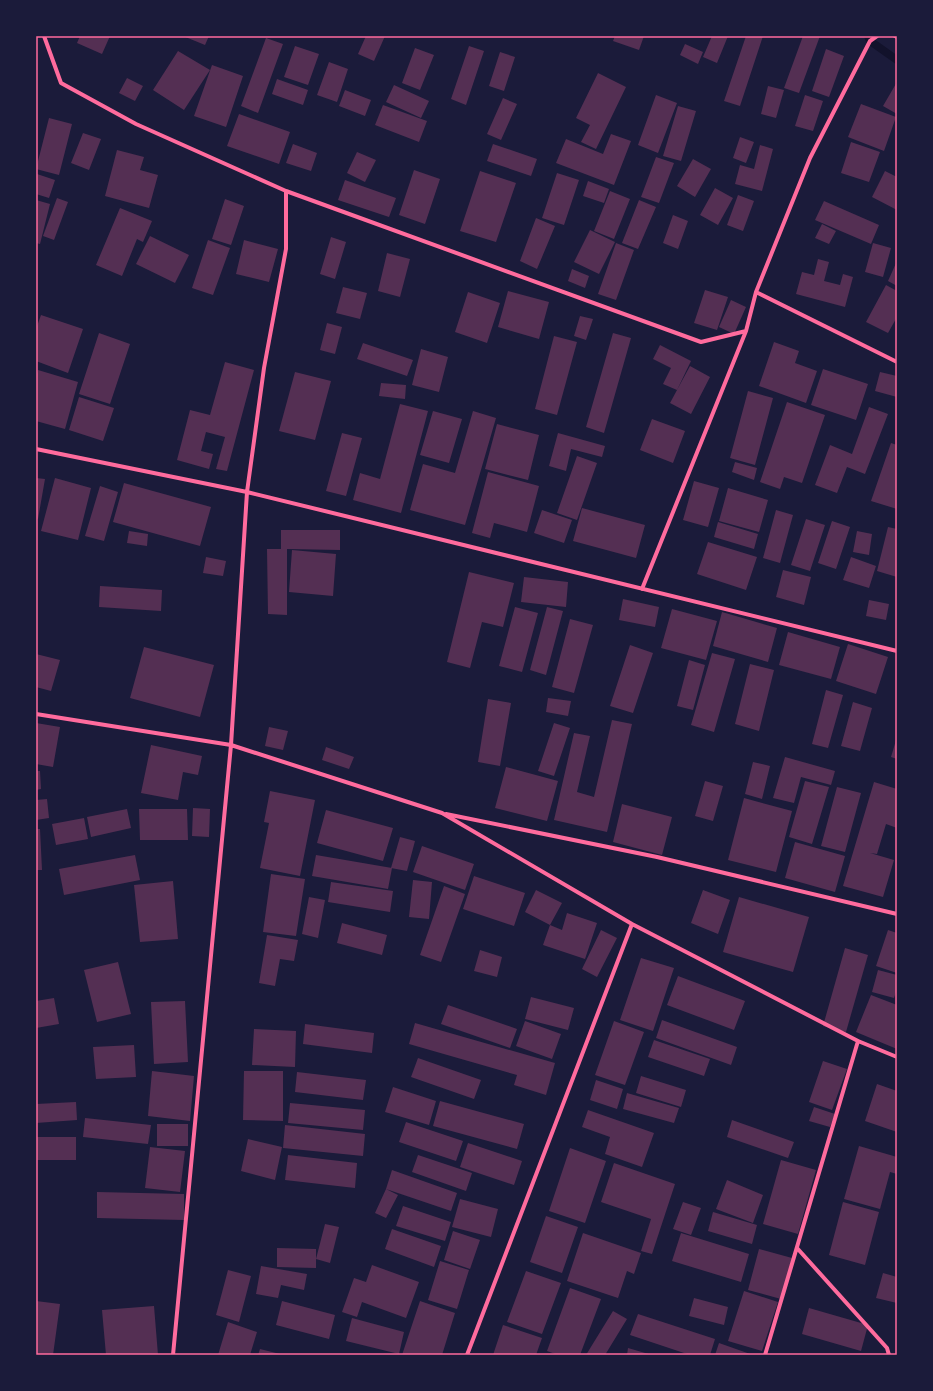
<svg xmlns="http://www.w3.org/2000/svg" width="933" height="1391" font-family="'Golos Text',sans-serif">
<style>
.lines{fill:none;stroke-linecap:round;stroke-linejoin:round}
.stream{stroke:#12122b;stroke-width:8}
.building{fill:#542f53}
.minor{stroke:#ff6b9d;stroke-width:4}
.neatline{fill:none;stroke:#ff6b9d;stroke-width:1.5}
</style>
<rect width="100%" height="100%" fill="#1b1b3a"/>
<g class="lines">
<path class="stream" d="M868 36 870 41 897 60"/>
</g>
<path class="building" d="M80 36H110L102 54 77 43Z
M183 36H209L205 45Z
M366 36H385L374 61 358 54Z
M615 36H644L639 50 613 41Z
M712 36H728L717 63 703 57Z
M746 36H763L740 106 724 101Z
M803 36H820L799 93 784 88Z
M266 38 283 44 258 113 241 106Z
M685 44 703 52 698 64 680 55Z
M295 46 319 54 308 85 284 77Z
M469 46 484 51 466 105 451 99Z
M415 48 434 55 420 90 402 83Z
M826 49 844 56 829 97 812 91Z
M178 51 210 70 184 110 153 90Z
M500 52 515 57 504 91 489 86Z
M329 62 348 69 337 102 317 95Z
M212 65 243 76 226 127 194 116Z
M598 73 626 87 596 149 581 142 590 125 576 118Z
M127 78 143 86 135 101 119 93Z
M277 79 308 90 303 105 272 94Z
M897 82V114L883 106Z
M394 85 429 101 421 118 386 102Z
M768 86 784 90 776 118 761 114Z
M345 90 371 100 365 116 339 106Z
M656 95 677 103 658 153 638 145Z
M805 95 823 101 813 131 795 126Z
M503 98 517 104 501 140 487 134Z
M861 104 896 117 884 151 848 137Z
M383 105 427 121 419 142 375 125Z
M678 106 696 111 681 161 663 156Z
M239 114 290 132 279 164 227 146Z
M49 118 72 124 59 175 36 169Z
M83 133 101 139 89 170 71 163Z
M611 134 631 141 614 185 556 163 566 139 603 154Z
M740 137 754 142 746 163 733 158Z
M851 142 880 152 869 182 841 173Z
M293 144 317 153 311 171 286 163Z
M493 144 537 159 531 176 487 161Z
M760 145 773 149 762 191 735 184 740 165 754 169Z
M117 150 144 157 140 170 158 175 149 208 105 196Z
M357 152 376 160 365 182 347 173Z
M656 157 674 163 659 203 641 197Z
M693 159 711 169 695 197 677 186Z
M414 170 440 179 425 224 399 215Z
M480 171 516 183 496 242 460 231Z
M885 171 897 177V210L872 197Z
M557 173 579 180 564 225 542 218Z
M37 174 55 180 49 198 36 194Z
M345 180 396 198 389 217 338 200Z
M588 181 609 189 604 203 583 196Z
M715 188 733 198 718 225 700 215Z
M610 191 630 199 614 239 594 231Z
M738 195 754 201 743 231 727 225Z
M57 198 68 202 54 240 43 236Z
M225 199 244 206 231 245 212 239Z
M36 200 50 204 40 244 36 243Z
M639 200 656 207 638 249 622 243Z
M824 201 879 225 871 244 815 220Z
M120 208 152 221 143 242 137 239 122 276 96 265Z
M673 215 688 221 678 249 663 243Z
M536 218 555 226 537 269 520 261Z
M822 224 836 231 829 244 815 238Z
M590 230 615 242 599 274 574 262Z
M150 236 189 255 175 283 136 264Z
M331 237 346 242 335 279 320 274Z
M208 240 230 248 213 295 192 288Z
M244 240 278 249 269 282 236 274Z
M616 243 634 250 616 300 598 294Z
M873 243 891 248 883 277 865 272Z
M387 253 410 259 400 297 378 291Z
M818 259 829 262 824 281 840 285 843 274 853 277 845 307 796 294 802 272 814 275Z
M897 261V286L888 281Z
M572 269 589 276 585 288 568 281Z
M886 285 897 291V317L888 333 866 322Z
M343 287 367 293 360 319 336 313Z
M705 290 728 297 717 330 694 323Z
M508 291 549 302 539 339 498 327Z
M468 292 500 303 487 343 455 332Z
M731 300 746 307 734 334 719 327Z
M41 315 83 329 68 373 36 361V329Z
M580 316 593 319 586 340 574 336Z
M327 323 342 327 335 354 320 350Z
M99 333 130 344 110 404 79 394Z
M613 333 631 338 604 433 586 427Z
M554 336 577 342 557 415 535 409Z
M774 342 799 351 795 363 817 371 806 403 759 386Z
M363 343 413 360 407 376 357 359Z
M660 345 691 361 677 390 663 384 671 368 653 359Z
M421 349 448 357 439 392 412 385Z
M225 362 254 370 227 471 216 469 225 437 206 432 201 451 213 454 209 469 177 460 190 410 210 415Z
M690 366 710 377 691 414 670 403Z
M823 369 868 384 856 420 811 405Z
M38 370 78 382 65 429 36 421V378Z
M295 372 331 381 315 440 279 431Z
M880 372 897 376V397L875 391Z
M381 383 406 385 405 399 379 396Z
M748 391 773 398 755 465 730 458Z
M79 397 114 408 103 441 69 430Z
M787 402 825 415 802 483 784 477 780 489 760 482Z
M400 404 428 411 401 513 353 500 360 473 380 479Z
M869 407 888 414 865 474 847 467 837 493 815 485 830 445 852 454Z
M433 411 462 419 449 463 420 455Z
M473 411 496 418 465 525 410 510 423 464 455 473Z
M652 419 685 431 673 463 640 450Z
M497 424 539 435 528 480 485 469Z
M342 433 362 438 346 496 326 491Z
M558 433 605 446 602 457 571 449 566 471 549 466Z
M891 443 897 445V509L871 501Z
M577 456 597 463 577 520 557 513Z
M735 462 757 468 754 480 732 472Z
M488 472 539 486 527 532 494 523 490 538 472 533Z
M36 478 45 479 38 519 36 518Z
M55 478 91 488 78 540 41 531Z
M694 481 719 488 708 527 683 520Z
M124 483 211 507 200 546 113 522Z
M100 486 118 492 104 541 85 536Z
M728 488 768 500 759 532 719 521Z
M582 508 645 525 636 558 573 541Z
M542 510 572 520 564 543 534 533Z
M776 510 793 515 780 563 763 558Z
M806 519 825 525 810 571 791 565Z
M832 521 850 527 836 569 818 563Z
M718 522 758 534 754 549 714 537Z
M888 527 897 529V577L877 571Z
M281 530H340V550L287 549V615L268 614 267 549H281Z
M129 531 148 534 147 546 127 543Z
M857 531 872 534 869 555 853 552Z
M708 542 757 557 746 590 697 574Z
M292 550 336 554 333 596 289 592Z
M206 557 226 561 223 576 203 573Z
M851 557 876 566 869 588 843 580Z
M783 570 811 577 804 605 776 597Z
M469 572 514 583 503 627 482 622 470 668 447 662Z
M524 577 568 582 566 607 521 602Z
M100 586 162 590 161 611 99 607Z
M623 599 659 607 655 627 619 620Z
M869 600 889 604 886 620 866 616Z
M515 607 538 613 522 672 499 666Z
M547 607 563 611 546 675 530 670Z
M672 609 717 621 706 660 661 648Z
M722 612 777 628 768 662 713 646Z
M570 619 593 625 574 693 552 687Z
M788 632 840 647 831 679 779 665Z
M848 644 888 657 876 694 836 681Z
M630 645 653 653 633 713 610 706Z
M144 647 214 665 200 717 130 698Z
M712 653 735 659 714 732 691 725Z
M36 654 60 660 51 691 36 687Z
M689 660 705 665 693 710 677 706Z
M750 664 774 670 759 731 735 724Z
M826 690 843 695 828 748 812 744Z
M548 698 571 701 568 716 546 712Z
M488 699 511 703 500 766 478 762Z
M853 702 872 708 860 751 841 746Z
M612 720 632 724 607 832 554 820 574 733 590 736 577 792 594 797Z
M36 723 60 727 53 767 36 764Z
M554 723 570 728 554 776 538 771Z
M269 727 288 731 283 750 265 746Z
M897 737V759L891 757Z
M151 745 202 756 198 775 183 772 178 800 141 793Z
M326 747 354 757 349 769 322 760Z
M785 757 835 771 831 785 801 777 794 803 773 798Z
M753 762 770 766 762 799 745 794Z
M506 767 558 781 547 821 495 808Z
M36 771H40L41 789 36 790Z
M705 781 723 786 713 821 695 816Z
M805 781 829 787 812 844 789 837Z
M874 782 897 789V828L886 824 877 854 870 853 894 860 883 897 843 886Z
M837 787 861 793 845 852 821 846Z
M270 791 315 800 300 876 260 868 269 823 264 822Z
M744 798 792 811 776 872 728 860Z
M47 799 49 818 36 820V800Z
M622 804 672 817 662 855 613 842Z
M193 808 210 809 209 837 192 836Z
M127 809 131 828 91 837 87 817Z
M139 809H187L188 840H140Z
M326 810 393 828 383 861 317 843Z
M84 818 88 839 56 845 52 824Z
M36 829H40L42 870H36Z
M400 837 415 841 407 871 391 868Z
M795 842 845 856 835 892 785 878Z
M422 846 474 864 465 890 413 872Z
M135 855 140 880 64 895 59 869Z
M316 855 392 868 388 889 312 876Z
M271 874 305 879 296 936 263 932Z
M474 876 525 893 514 926 463 909Z
M413 880 432 882 429 919 409 917Z
M173 881 178 939 140 942 134 885Z
M331 882 393 891 390 912 328 902Z
M444 886 465 894 441 962 420 955Z
M536 890 562 903 550 925 525 912Z
M703 890 730 900 718 934 691 923Z
M309 897 325 900 318 938 302 934Z
M739 897 809 917 793 972 723 952Z
M567 913 597 923 585 959 543 945 550 925 562 930Z
M342 923 387 935 382 955 337 943Z
M601 930 617 938 597 977 582 969Z
M888 930 897 933V973L876 966Z
M267 935 298 940 294 961 280 959 275 986 259 983Z
M845 948 868 955 846 1032 823 1026Z
M480 950 502 957 497 977 474 971Z
M641 958 674 968 653 1031 620 1020Z
M118 962 131 1014 97 1022 84 970Z
M878 970 897 975V989L894 998 872 992Z
M678 976 745 1001 734 1030 667 1005Z
M871 995 897 1005V1049L856 1032Z
M531 997 574 1008 568 1030 525 1019Z
M54 998 59 1024 36 1028V1001Z
M185 1001 188 1062 154 1064 151 1002Z
M448 1005 517 1029 510 1048 441 1024Z
M662 1020 737 1047 731 1065 656 1038Z
M525 1021 561 1034 552 1059 516 1046Z
M614 1021 644 1032 625 1085 595 1075Z
M415 1023 555 1063 546 1095 514 1085 517 1075 409 1044Z
M305 1024 374 1033 372 1053 303 1044Z
M254 1029 296 1031 295 1067 252 1065Z
M654 1040 710 1059 704 1076 648 1057Z
M134 1045 136 1077 96 1079 93 1047Z
M418 1058 481 1080 474 1099 411 1077Z
M823 1061 847 1069 832 1110 809 1102Z
M152 1071 194 1076 190 1121 148 1116Z
M244 1071H283V1121L243 1120Z
M297 1072 366 1080 363 1100 295 1092Z
M641 1076 686 1090 681 1107 636 1093Z
M596 1080 623 1089 617 1109 590 1100Z
M877 1084 897 1091V1132L865 1121Z
M393 1087 436 1101 429 1125 385 1112Z
M627 1093 679 1108 674 1123 623 1109Z
M440 1101 524 1124 517 1149 433 1126Z
M76 1102 77 1120 36 1123V1104Z
M290 1103 365 1110 363 1130 288 1123Z
M814 1107 835 1114 830 1127 809 1121Z
M588 1110 654 1133 642 1167 605 1154 610 1137 582 1127Z
M85 1118 151 1125 148 1144 83 1137Z
M732 1120 794 1142 788 1158 727 1137Z
M406 1122 463 1141 456 1161 399 1142Z
M157 1124H188V1146H157Z
M285 1125 365 1134 363 1156 283 1148Z
M36 1137H76V1160H36Z
M248 1139 282 1147 275 1180 241 1171Z
M468 1143 522 1161 514 1185 460 1167Z
M859 1146 897 1157V1174L890 1172 880 1209 844 1199Z
M150 1147 185 1151 180 1192 145 1188Z
M570 1148 606 1161 585 1223 549 1211Z
M288 1155 357 1163 355 1188 285 1180Z
M418 1155 472 1173 466 1191 412 1172Z
M781 1160 816 1170 798 1234 763 1224Z
M614 1163 675 1184 652 1254 641 1251 651 1219 601 1202Z
M392 1170 457 1193 451 1211 386 1189Z
M727 1180 763 1195 753 1223 716 1209Z
M386 1189 398 1195 386 1218 375 1213Z
M97 1192 184 1194V1220L97 1218Z
M460 1199 498 1209 491 1237 452 1227Z
M683 1202 701 1208 691 1235 673 1229Z
M843 1202 879 1212 865 1265 829 1255Z
M403 1206 451 1222 445 1241 396 1226Z
M713 1212 757 1225 752 1244 708 1231Z
M546 1216 578 1227 562 1273 530 1262Z
M325 1224 339 1227 330 1263 316 1259Z
M392 1229 441 1246 434 1267 385 1249Z
M453 1231 480 1240 470 1269 444 1260Z
M583 1233 641 1253 634 1274 627 1271 618 1298 567 1281Z
M681 1233 749 1254 741 1282 672 1261Z
M277 1248 316 1249V1268L277 1267Z
M759 1249 792 1258 781 1299 748 1290Z
M440 1261 469 1270 457 1309 428 1300Z
M372 1265 419 1282 406 1318 362 1302 357 1317 342 1312 354 1278 366 1282Z
M261 1266 307 1274 304 1290 281 1285 278 1298 256 1294Z
M228 1270 251 1276 239 1322 216 1315Z
M526 1271 561 1283 542 1334 507 1322Z
M883 1273 897 1277V1303L876 1298Z
M570 1288 601 1299 580 1355H558L547 1351Z
M744 1291 778 1302 762 1351 728 1341Z
M694 1298 728 1307 724 1325 689 1316Z
M36 1301 60 1304 53 1355H36Z
M282 1301 335 1315 329 1339 276 1325Z
M420 1301 455 1313 442 1355H402Z
M154 1306 158 1355H106L102 1310Z
M809 1308 868 1325 861 1351 802 1334Z
M613 1311 627 1319 605 1355H586Z
M638 1314 715 1339 710 1355H690L630 1335Z
M352 1318 404 1332 399 1354 346 1341Z
M228 1322 257 1332 250 1355H218Z
M503 1325 542 1338 536 1355H493Z
M719 1343 753 1355H715Z
M628 1348 652 1355H627Z
M260 1349 280 1354V1355H258Z"/>
<g class="lines">
<path class="minor" d="M44 36 61 83 136 124 286 191 701 342 746 331
M895 36 897 37
M756 292 810 158 870 41 877 36
M36 449 247 492 897 651
M642 589 746 331 756 292 897 362
M36 714 231 745 442 813 632 924 858 1041 897 1057
M446 814 657 857 897 914
M797 1248 887 1348 889 1355
M173 1355 231 745 247 492 264 368 286 249V191
M467 1355 632 924
M765 1355 858 1041"/>
</g>
<rect width="933" height="1391" fill="none" stroke="#1b1b3a" stroke-width="74"/>
<rect x="37" y="37" width="859" height="1317" class="neatline"/>
</svg>
